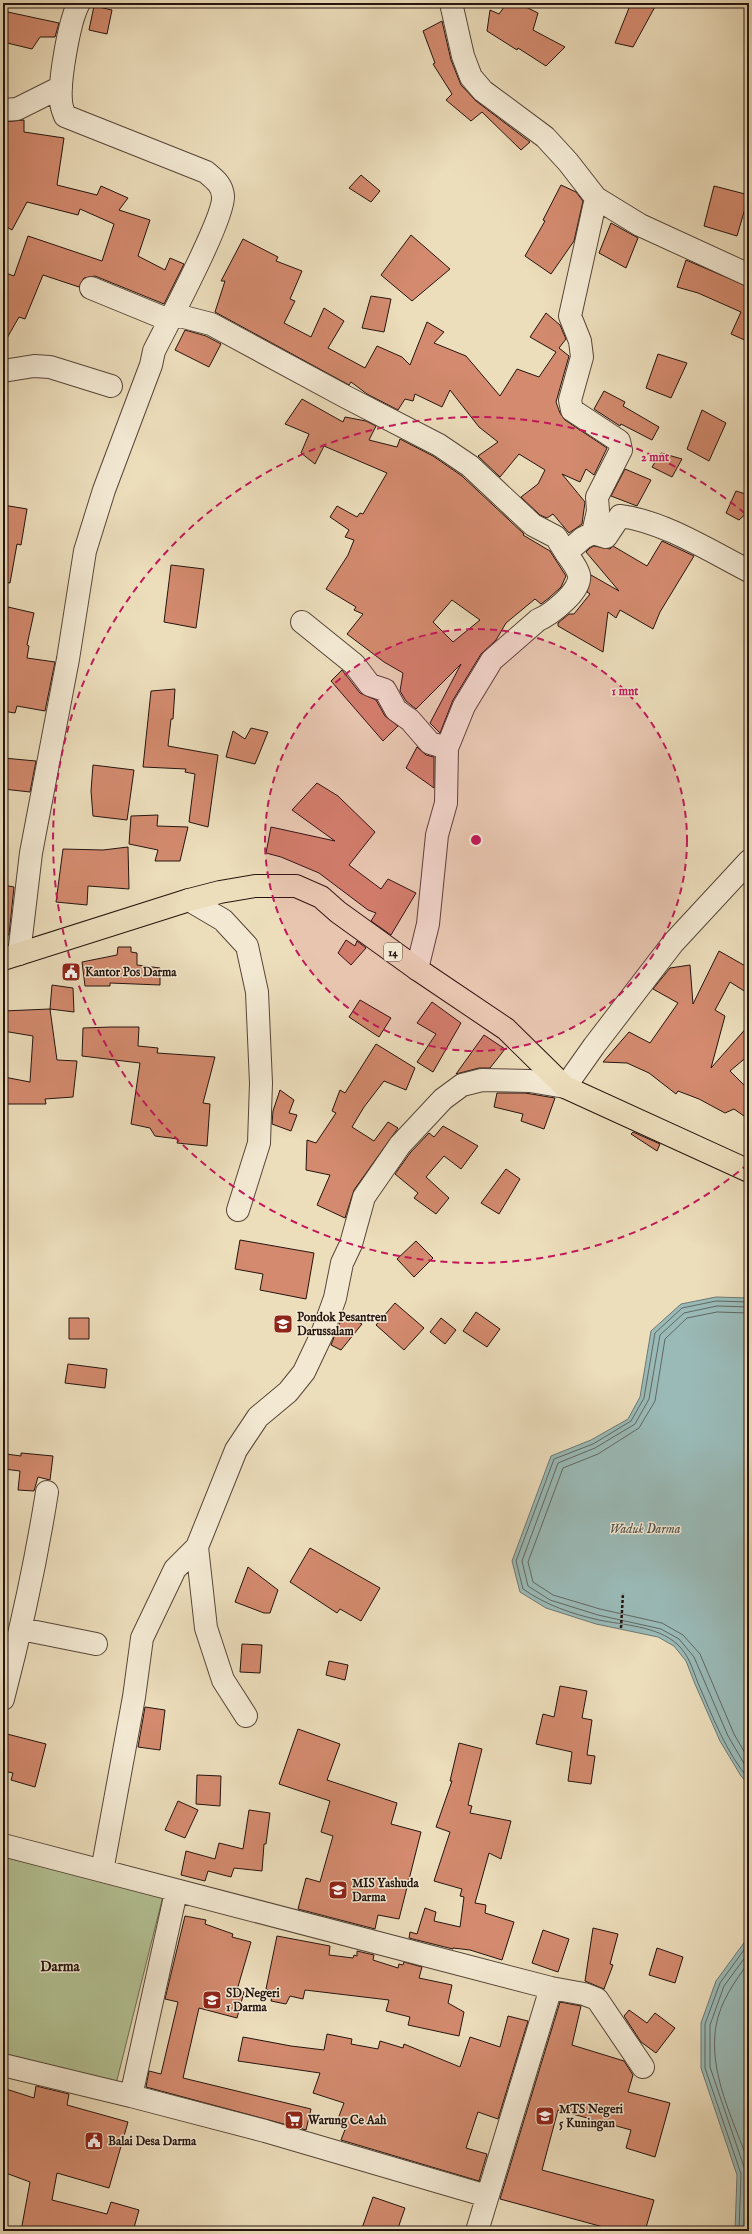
<svg xmlns="http://www.w3.org/2000/svg" width="752" height="2234" font-family="'IM FELL English',serif">
<style>
.green{fill:#b3c294;stroke:#6c6b51}
.water{fill:#9abab7;stroke:#6b7873}
.lines{fill:none;stroke-linecap:round;stroke-linejoin:round}
.shore{stroke:#606762;stroke-width:1}
.building{fill:#d38a6e;stroke:#25140e;fill-rule:evenodd}
.minor-casing{stroke:#574639;stroke-width:24}
.highway-casing{stroke:#25140e;stroke-width:24}
.path{stroke:#25140e;stroke-width:2.5;stroke-dasharray:3 2;stroke-linecap:butt}
.minor{stroke:#f3e9d3;stroke-width:22}
.highway{stroke:#ecddbb;stroke-width:22}
.ring{fill:none;stroke:#c2185b;stroke-width:2;stroke-dasharray:7 5}
.labels{text-anchor:middle;stroke-width:3;stroke-linejoin:round;paint-order:stroke}
.shield{fill:#f3e9d3;stroke:#635449;stroke-width:1}
.shield-label{font-size:11px;font-weight:bold;fill:#25140e}
.poi-label{font-size:12px;font-weight:bold;fill:#25140e;stroke:#f3e9d3;text-anchor:start}
.water-label{font-size:13px;font-style:italic;fill:#4e4e49;stroke:#f3e9d3}
.quarter-label{font-size:14px;font-weight:bold;fill:#25140e;stroke:#f3e9d3}
.centre{fill:#c2185b;stroke:#f3e9d3;stroke-width:2}
.ring-label{font-size:12px;text-anchor:middle;font-weight:bold;fill:#c2185b;stroke:#f3e9d3;stroke-width:3;stroke-linejoin:round;paint-order:stroke}
</style>
<rect width="100%" height="100%" fill="#ecddbb"/>
<filter id="stains"><feTurbulence type="fractalNoise" baseFrequency=".005" numOctaves="4"/><feColorMatrix values="0 0 0 0 .2 0 0 0 0 .09 0 0 0 0 .02 0 0 0 .5 -.17"/></filter>
<radialGradient id="worn" r=".72"><stop offset=".6" stop-color="#630" stop-opacity="0"/><stop offset="1" stop-color="#630" stop-opacity=".3"/></radialGradient>
<path class="green" d="M3 1857 163 1896 116 2084 3 2056Z"/>
<path class="water" d="M716 1297 749 1298V1785L741 1776 720 1741 695 1684 686 1661 674 1646 658 1637 596 1624 546 1608 520 1592 512 1561 551 1456 591 1440 628 1419 640 1397 651 1331 681 1304Z
M749 1936V2231H735L737 2175 701 2068V2023L716 1981Z"/>
<g class="lines">
<path class="shore" d="M749 1302 716 1301 682 1308 655 1333 644 1398 631 1421 593 1444 554 1459 516 1561 523 1589C546 1605 572 1614 599 1620 623 1625 657 1626 677 1644 689 1655 692 1668 698 1683 711 1713 727 1755 749 1779
M749 1307 717 1306 684 1313 660 1335 649 1399 635 1424 595 1448 558 1463 522 1561 528 1586 550 1600 598 1615 661 1629 679 1639 694 1657 728 1736 749 1772
M749 1313 717 1312 687 1318 665 1339 655 1401 639 1428 598 1454 563 1468 528 1562 533 1582 553 1595 600 1609 662 1623 683 1635 700 1654 734 1734 749 1760
M749 1962C735 1981 720 2002 716 2026 708 2073 734 2121 749 2164
M739 2231 741 2174 705 2068V2024L720 1983 749 1943
M744 2231 746 2173 710 2067V2025L724 1986 749 1952"/>
</g>
<path class="building" d="M507 3H518L538 13 533 30 565 47 546 66 518 48 517 50 487 31 490 10 499 14Z
M631 3H657L633 47 615 43Z
M94 6 112 10 107 34 89 30Z
M3 11 59 23 55 37H40L32 49 3 42Z
M442 21 451 60 461 85 476 101 530 142 521 150 482 112 471 121 446 100 452 94 433 64 435 63 423 31Z
M24 120V132L64 138 57 185 97 195 101 186 128 198 119 210 150 220 138 256 165 270 170 258 184 264 164 304 95 276 84 278 79 287 43 275 25 319 19 317 3 345V272L14 276 28 236 102 261 114 224 80 209 78 215 27 202 12 230 3 225V122Z
M361 175 380 191 371 202 349 188Z
M561 185 576 192 583 201 574 241 551 274 525 256 545 221 543 220Z
M714 186 749 195 737 236 704 226Z
M611 223 638 238 626 268 599 253Z
M411 235 450 269 412 301 381 275Z
M243 239 278 257 276 261 302 271 290 299 295 301 284 323 311 337 324 308 344 321 328 348 365 368 377 346 402 357 410 365 427 322 444 332 434 343 466 356 500 396 517 369 539 377 556 352 530 337 546 313 560 325 566 339 559 348 569 356 556 402 560 413 565 420 607 448 594 475 586 469 580 482 562 474 585 502 582 524 569 533 553 514 547 518 540 515 521 497 538 484 545 470 519 454 500 477 478 456 498 442 479 427 450 390 442 407 415 394 413 401 405 399 398 410 367 394 351 382 349 385 215 312 225 281H221Z
M686 260 749 287V342L731 334 741 312 698 293 677 287Z
M371 296 391 299 384 332 362 328Z
M185 330 206 336 221 344 209 367 175 350Z
M658 354 687 363 671 398 646 388Z
M604 391 625 402 623 406 659 427 652 440 621 424 620 426 594 409Z
M302 399 343 422 345 417 366 421 376 426 369 440 397 447 400 439 433 456 462 476 524 534 523 535 550 551 566 576 561 587 549 598 541 604 535 599 506 623 496 640 481 654 453 700 440 733 430 723 461 664 416 709 406 701 400 691 403 673 384 662 347 634 363 614 354 610 356 607 326 589 348 555 354 540 345 537 349 530 330 517 337 506 357 517 360 513 363 514 387 473 324 446 315 464 301 453 309 434 285 424ZM452 600 480 620 453 642 433 622Z
M702 410 726 423 709 461 687 449Z
M661 453 682 459 672 477 652 467Z
M625 469 651 480 637 506 611 496Z
M736 491 749 495V511L739 520 726 513Z
M3 505 27 509 21 545 17 544 10 583 3 582Z
M662 541 694 556 660 612 653 629 620 610 616 618 608 612 603 652 558 626V623L569 614H574L590 594 587 592 591 575 619 591 586 552 590 548 594 546 610 549 613 546 647 566Z
M171 565 204 569 196 628 164 622Z
M8 607 34 613 27 645 29 646 27 658 55 662 45 711 17 706 15 713 3 711V632Z
M342 670 360 693 376 700 385 716 398 726 383 741 331 681Z
M175 689 173 719H171L168 746 218 755 208 827 189 822 195 774 185 772 186 769 143 767 151 691Z
M251 728 268 732 255 764 226 757 233 731 245 739Z
M417 747 426 755 434 757V788L406 768Z
M3 758 36 761 30 792 3 789Z
M93 765 134 770 127 820 93 816 91 791Z
M317 783 338 796 375 832 349 865 381 889 388 879 416 893 391 935 371 921 376 913 368 910 319 873 281 857 266 853 271 827 335 841 292 810Z
M158 815 157 826 188 827 180 861H155L158 850 129 844 131 816Z
M128 847 129 889 88 886 87 905 56 902 63 849 103 850Z
M3 885 14 887 9 935 3 934Z
M346 940 355 946 357 941 366 948 351 965 338 953Z
M118 947H131V952L137 953V965L160 968V985L110 983V986H85L82 962 117 955Z
M719 951 749 968V994L730 982 715 1010 725 1016 711 1068 749 1025V1055L730 1071 749 1090V1108L744 1116 734 1109 725 1113 699 1099 678 1091 676 1094 649 1073 627 1063 603 1062 629 1032 650 1043 678 1003 653 989 670 968 690 965 693 1004Z
M52 985 73 988 74 1012 50 1009Z
M360 1000 391 1018 379 1037 349 1017Z
M432 1002 461 1023 433 1072 417 1062 436 1034 417 1023Z
M50 1009 57 1060 77 1061 73 1097 45 1099 46 1104H3L4 1077 30 1082 33 1036 3 1031V1011Z
M111 1027H139L138 1046 158 1048 157 1053 215 1057 203 1103 210 1104 207 1146 177 1143 178 1139 155 1136 150 1128 131 1124 140 1063 82 1056 83 1028Z
M484 1035 505 1049 490 1068H479L456 1074Z
M376 1044 415 1068 406 1090 384 1081 364 1107 352 1127 374 1141 388 1122 398 1128 354 1190 345 1218 317 1205 330 1175 306 1170 307 1140 316 1143 336 1113 332 1111 340 1090 345 1093Z
M280 1090 294 1100 289 1113 297 1115 291 1131 272 1124 273 1111Z
M497 1093H525L555 1098 544 1129 521 1121 523 1114 494 1107Z
M443 1126 478 1146 461 1169 444 1156 426 1177 449 1198 436 1214 414 1198 418 1193 395 1174 410 1153 429 1133 434 1137Z
M633 1132 660 1144 657 1151 631 1134Z
M506 1169 520 1179 499 1214 481 1203Z
M240 1240 314 1253 306 1299 260 1290 263 1274 235 1269Z
M416 1241 433 1258 414 1277 397 1259Z
M395 1303 424 1328 404 1350 376 1325Z
M476 1312 500 1329 487 1347 463 1331Z
M343 1314 362 1324 341 1350 331 1345Z
M69 1318H89V1339H69Z
M441 1318 456 1330 445 1344 430 1332Z
M68 1364 107 1369 105 1388 65 1383Z
M21 1453 53 1456 50 1480 38 1477 34 1491 18 1490 20 1471 4 1469 6 1454 21 1456Z
M310 1548 380 1588 361 1621 340 1609 337 1613 290 1582Z
M248 1567 278 1590 270 1613H264L235 1602Z
M242 1644 262 1645 260 1673 240 1672Z
M329 1661 348 1665 345 1680 326 1675Z
M560 1686 587 1691 582 1718 592 1720 587 1755 595 1756 591 1784 568 1781 572 1752 536 1744 543 1714 554 1717Z
M145 1707 165 1710 160 1750 138 1747Z
M298 1729 340 1744 327 1780 397 1803 391 1824 421 1832 399 1919 378 1915 375 1929 298 1909 306 1878 320 1882 333 1836 321 1832 330 1801 279 1784Z
M3 1733 46 1744 35 1787 11 1780 13 1773 3 1771Z
M459 1743 482 1749 468 1805 472 1806 470 1813 511 1821 501 1859 489 1853 475 1903 486 1905 485 1913 514 1922 502 1960 470 1950 453 1948V1949L409 1938 410 1932 417 1934 425 1908 436 1912 434 1921 460 1927 464 1897 460 1896 462 1889 434 1881 450 1832 436 1827 452 1781H450Z
M197 1775 221 1776 220 1806 196 1804Z
M178 1801 198 1810 185 1838 165 1830Z
M249 1810 270 1813 266 1844H264L262 1871 234 1868 231 1877 208 1871 205 1881 181 1875 186 1851 215 1859 219 1843 243 1849Z
M185 1916 206 1920 205 1924 233 1934 232 1937 251 1942 237 1990 244 1992 237 2018 199 2008 183 2078 311 2109 306 2130 146 2087 149 2071 161 2074 178 2002 165 1999Z
M593 1928 618 1934 610 1964 613 1965 604 1989 585 1981Z
M543 1930 569 1939 558 1972 532 1963Z
M277 1936 330 1946 329 1955 353 1958 354 1955 357 1956V1951L374 1955 373 1960 398 1968 399 1964 403 1965 404 1962 422 1967 419 1978 452 1985 448 2003 464 2012 459 2036 408 2025 410 2017 386 2011 389 2000 305 1990 303 1999 290 1996 286 2004 271 2001 273 1991 266 1989Z
M657 1948 683 1957 675 1983 649 1975Z
M560 2002 581 2006 572 2045 624 2061 633 2075 628 2092 670 2103 655 2157 626 2148 631 2130 558 2110 542 2170 654 2200 645 2231H618L500 2199Z
M629 2010 647 2023 655 2013 675 2028 656 2053 641 2042 624 2016Z
M508 2016 528 2021 498 2119 478 2112 466 2148 487 2154 479 2181 341 2140 346 2127 336 2124 344 2103 313 2093 320 2073 238 2061 243 2037 291 2046 324 2050 327 2034 352 2039 351 2044 378 2049 380 2041 403 2048 404 2044 460 2067 470 2037 500 2047Z
M36 2086 69 2094 67 2105 128 2122 109 2188 57 2173 52 2200 107 2214 111 2202 139 2210 133 2231H21L30 2182 3 2172V2104L6 2089 34 2098Z
M373 2197 405 2208 397 2231H361Z"/>
<g class="lines">
<defs>
<path id="minor" d="M451 3 463 56 471 77 483 91 545 137 568 162 596 198 640 225 749 275
M3 110 17 109 61 87
M91 288 169 320
M172 314 211 324 346 397 439 445 470 466 533 525 556 537 566 553
M3 371 34 366 50 367 111 386
M593 533 598 511 597 497 621 450 619 441 572 410 570 400 582 357 580 341 570 316 596 198
M302 622 354 664 370 685 385 690 396 710 410 720 430 743 447 748
M189 900 223 920 247 946 257 992 261 1083 259 1143 238 1210
M19 954 31 853 68 659 85 551 104 490 151 365 154 351C167 325 225 217 223 196 222 184 214 179 206 172L65 116C63 111 61 106 61 101 59 81 69 21 79 3
M417 969 428 924 437 835 446 803 447 748 464 706 492 660 538 620C550 615 582 591 579 575 577 567 571 560 566 553L583 538 593 533 606 537 620 516C663 521 710 551 749 571
M197 1547 206 1628 223 1680 246 1716
M21 1629 96 1644
M3 1699C21 1630 36 1562 47 1492
M3 1845 551 1988 584 1994 597 1999 643 2067
M102 1871 134 1697 142 1638 175 1569 197 1547 236 1450 258 1417 288 1392 304 1372 322 1334 335 1298 342 1263 351 1244 364 1197 400 1145 443 1099 462 1085 482 1080 530 1081 565 1087 594 1046 673 943 749 861
M3 2065 131 2096 176 1892
M131 2096 265 2131 487 2196
M477 2231 551 1988"/>
<path id="highway" d="M3 959 189 900 220 892 255 886H296L321 897 338 912 417 969 506 1029 565 1087 749 1171"/>
</defs>
<use href="#minor" class="minor-casing"/>
<use href="#highway" class="highway-casing"/>
<path class="path" d="M621 1628 623 1593"/>
<use href="#minor" class="minor"/>
<use href="#highway" class="highway"/>
</g>
<circle cx="476" cy="840" r="211" fill="#c2185b" fill-opacity=".12"/>
<g class="ring">
<circle cx="476" cy="840" r="211"/>
<path d="M748 1164A423 423 0 1 1 748 516"/>
</g>
<defs>
<symbol id="civic-square" viewBox="-11 -11 22 22"><rect x="-9" y="-9" width="18" height="18" rx="4" fill="#8f2418" stroke="#f3e9d3"/><path d="M-.6-6.5H3V-4.5H.6V-3L4-1V1h2V6H-6V1h2V-1L-.6-3ZM-1.2 2.5V6h2.4V2.5Z" fill="#fff"/></symbol>
<symbol id="school-square" viewBox="-11 -11 22 22"><rect x="-9" y="-9" width="18" height="18" rx="4" fill="#8f2418" stroke="#f3e9d3"/><path d="M0-5L7-2L0 1L-7-2ZM-4 1L0 2.5L4 1V4Q0 6-4 4Z" fill="#fff"/></symbol>
<symbol id="supermarket-square" viewBox="-11 -11 22 22"><rect x="-9" y="-9" width="18" height="18" rx="4" fill="#8f2418" stroke="#f3e9d3"/><path d="M-6-5.5h2.5l.6 2H6L4.5 2H-2.5L-4.4-4H-6ZM-1.5 3.2a1.3 1.3 0 1 0 .1 0ZM3 3.2a1.3 1.3 0 1 0 .1 0Z" fill="#fff"/></symbol>
</defs>
<g fill-rule="evenodd">
<use href="#civic-square" x="60" y="961" width="22" height="22"/>
<use href="#school-square" x="272" y="1313" width="22" height="22"/>
<use href="#school-square" x="327" y="1879" width="22" height="22"/>
<use href="#school-square" x="201" y="1989" width="22" height="22"/>
<use href="#school-square" x="534" y="2105" width="22" height="22"/>
<use href="#supermarket-square" x="283" y="2109" width="22" height="22"/>
<use href="#civic-square" x="83" y="2130" width="22" height="22"/>
</g>
<g class="labels">
<rect class="shield" x="384" y="943" width="18" height="18" rx="3"/>
<g class="shield-label">
<text x="393" y="956">14</text>
</g>
<g class="poi-label">
<text x="85" y="976">Kantor Pos Darma</text>
<text x="297" y="1321">Pondok Pesantren<tspan x="297" dy="14">Darussalam</tspan></text>
<text x="352" y="1887">MIS Yashuda<tspan x="352" dy="14">Darma</tspan></text>
<text x="226" y="1997">SD Negeri<tspan x="226" dy="14">1 Darma</tspan></text>
<text x="559" y="2113">MTS Negeri<tspan x="559" dy="14">5 Kuningan</tspan></text>
<text x="308" y="2124">Warung Ce Aah</text>
<text x="108" y="2145">Balai Desa Darma</text>
</g>
<g class="water-label">
<text x="645" y="1533">Waduk Darma</text>
</g>
<g class="quarter-label">
<text x="60" y="1971">Darma</text>
</g>
</g>
<circle cx="476" cy="840" r="6" class="centre"/>
<g class="ring-label">
<text x="655" y="461">2 mnt</text>
<text x="625" y="695">1 mnt</text>
</g>
<rect width="752" height="2234" fill="none" stroke="#ecddbb" stroke-width="16"/>
<rect x="4" y="4" width="744" height="2226" fill="none" stroke="#25140e" stroke-width="2"/>
<rect x="8" y="8" width="736" height="2218" fill="none" stroke="#25140e"/>
<rect width="100%" height="100%" filter="url(#stains)"/>
<rect width="100%" height="100%" fill="url(#worn)"/>
</svg>
